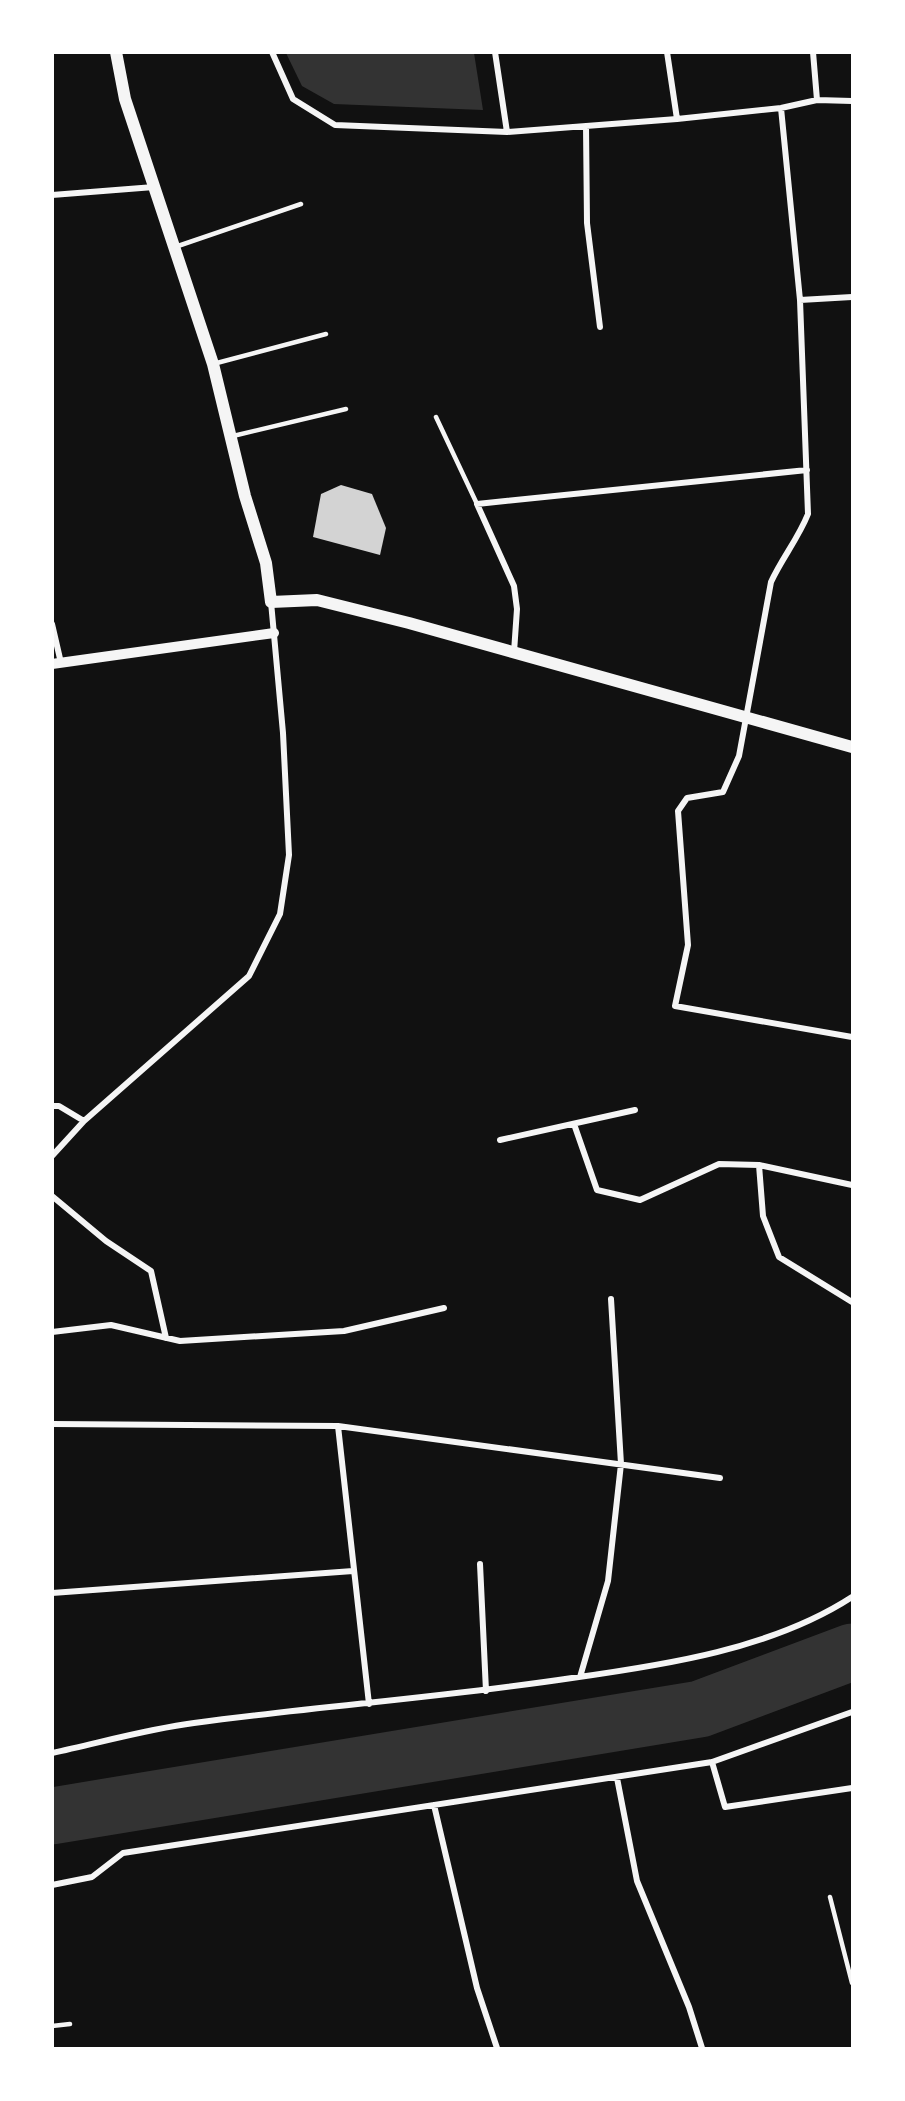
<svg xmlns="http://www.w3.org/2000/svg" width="905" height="2101" font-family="'IBM Plex Serif',serif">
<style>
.water{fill:#333}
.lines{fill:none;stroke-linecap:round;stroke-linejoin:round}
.river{stroke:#333;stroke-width:57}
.building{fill:#d3d3d3}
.service{stroke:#f5f5f5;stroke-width:4.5}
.minor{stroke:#f5f5f5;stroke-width:6}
.tertiary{stroke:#f5f5f5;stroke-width:10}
.secondary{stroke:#f5f5f5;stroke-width:12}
</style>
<rect width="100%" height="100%" fill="#111"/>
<path class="water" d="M286 53H474L483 110 334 104 302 86Z"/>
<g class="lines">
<path class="river" d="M52 1816 700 1709 852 1652"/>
</g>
<path class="building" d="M341 485 372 494 386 528 380 555 313 537 321 494Z"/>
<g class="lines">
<path class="service" d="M175 247 301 204
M213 364 326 334
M436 417 477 504
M233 436 346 409
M830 1897 852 1983
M52 2026 70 2024"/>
<path class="minor" d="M272 52 293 99 335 125 507 132 677 119 781 108 817 100 852 101
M495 52 507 132
M667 52 677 119
M813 52 817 100
M781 108 800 300 808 514C798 539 782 558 771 582L739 756 723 792 687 798 678 811 688 945 675 1006 852 1037
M586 126 587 223 600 327
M52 195 154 187
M800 300 852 297
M52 624 61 663
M514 652 517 609 514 586 477 504 807 470
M52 1106H59L84 1121
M574 1124 597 1190 640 1200 719 1164 759 1165 852 1185
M500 1140 635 1110
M52 1156 84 1121 249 976 280 914 289 855 283 733 271 602
M759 1165 763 1216 779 1257 852 1302
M52 1196 106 1241 151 1271 166 1338
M52 1332 111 1325 180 1341 344 1331 444 1308
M52 1424 338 1426 720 1478
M338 1426 369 1704
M480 1564 486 1691
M52 1593 353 1571
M580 1677 608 1581 621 1464 611 1299
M52 1753C99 1743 147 1729 194 1723 320 1706 446 1697 572 1678 665 1665 772 1649 852 1597
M712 1762 725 1807 852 1788
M617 1778 637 1881 689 2007 702 2048
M434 1805 477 1988 497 2048
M52 1885 92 1877 123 1853 712 1762 852 1712"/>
<path class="tertiary" d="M52 664 274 633"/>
<path class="secondary" d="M116 52 125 99 213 364 245 496 266 563 271 602 317 600 409 623 852 747"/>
</g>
<rect width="905" height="2101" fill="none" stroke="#ffffff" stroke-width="108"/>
</svg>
